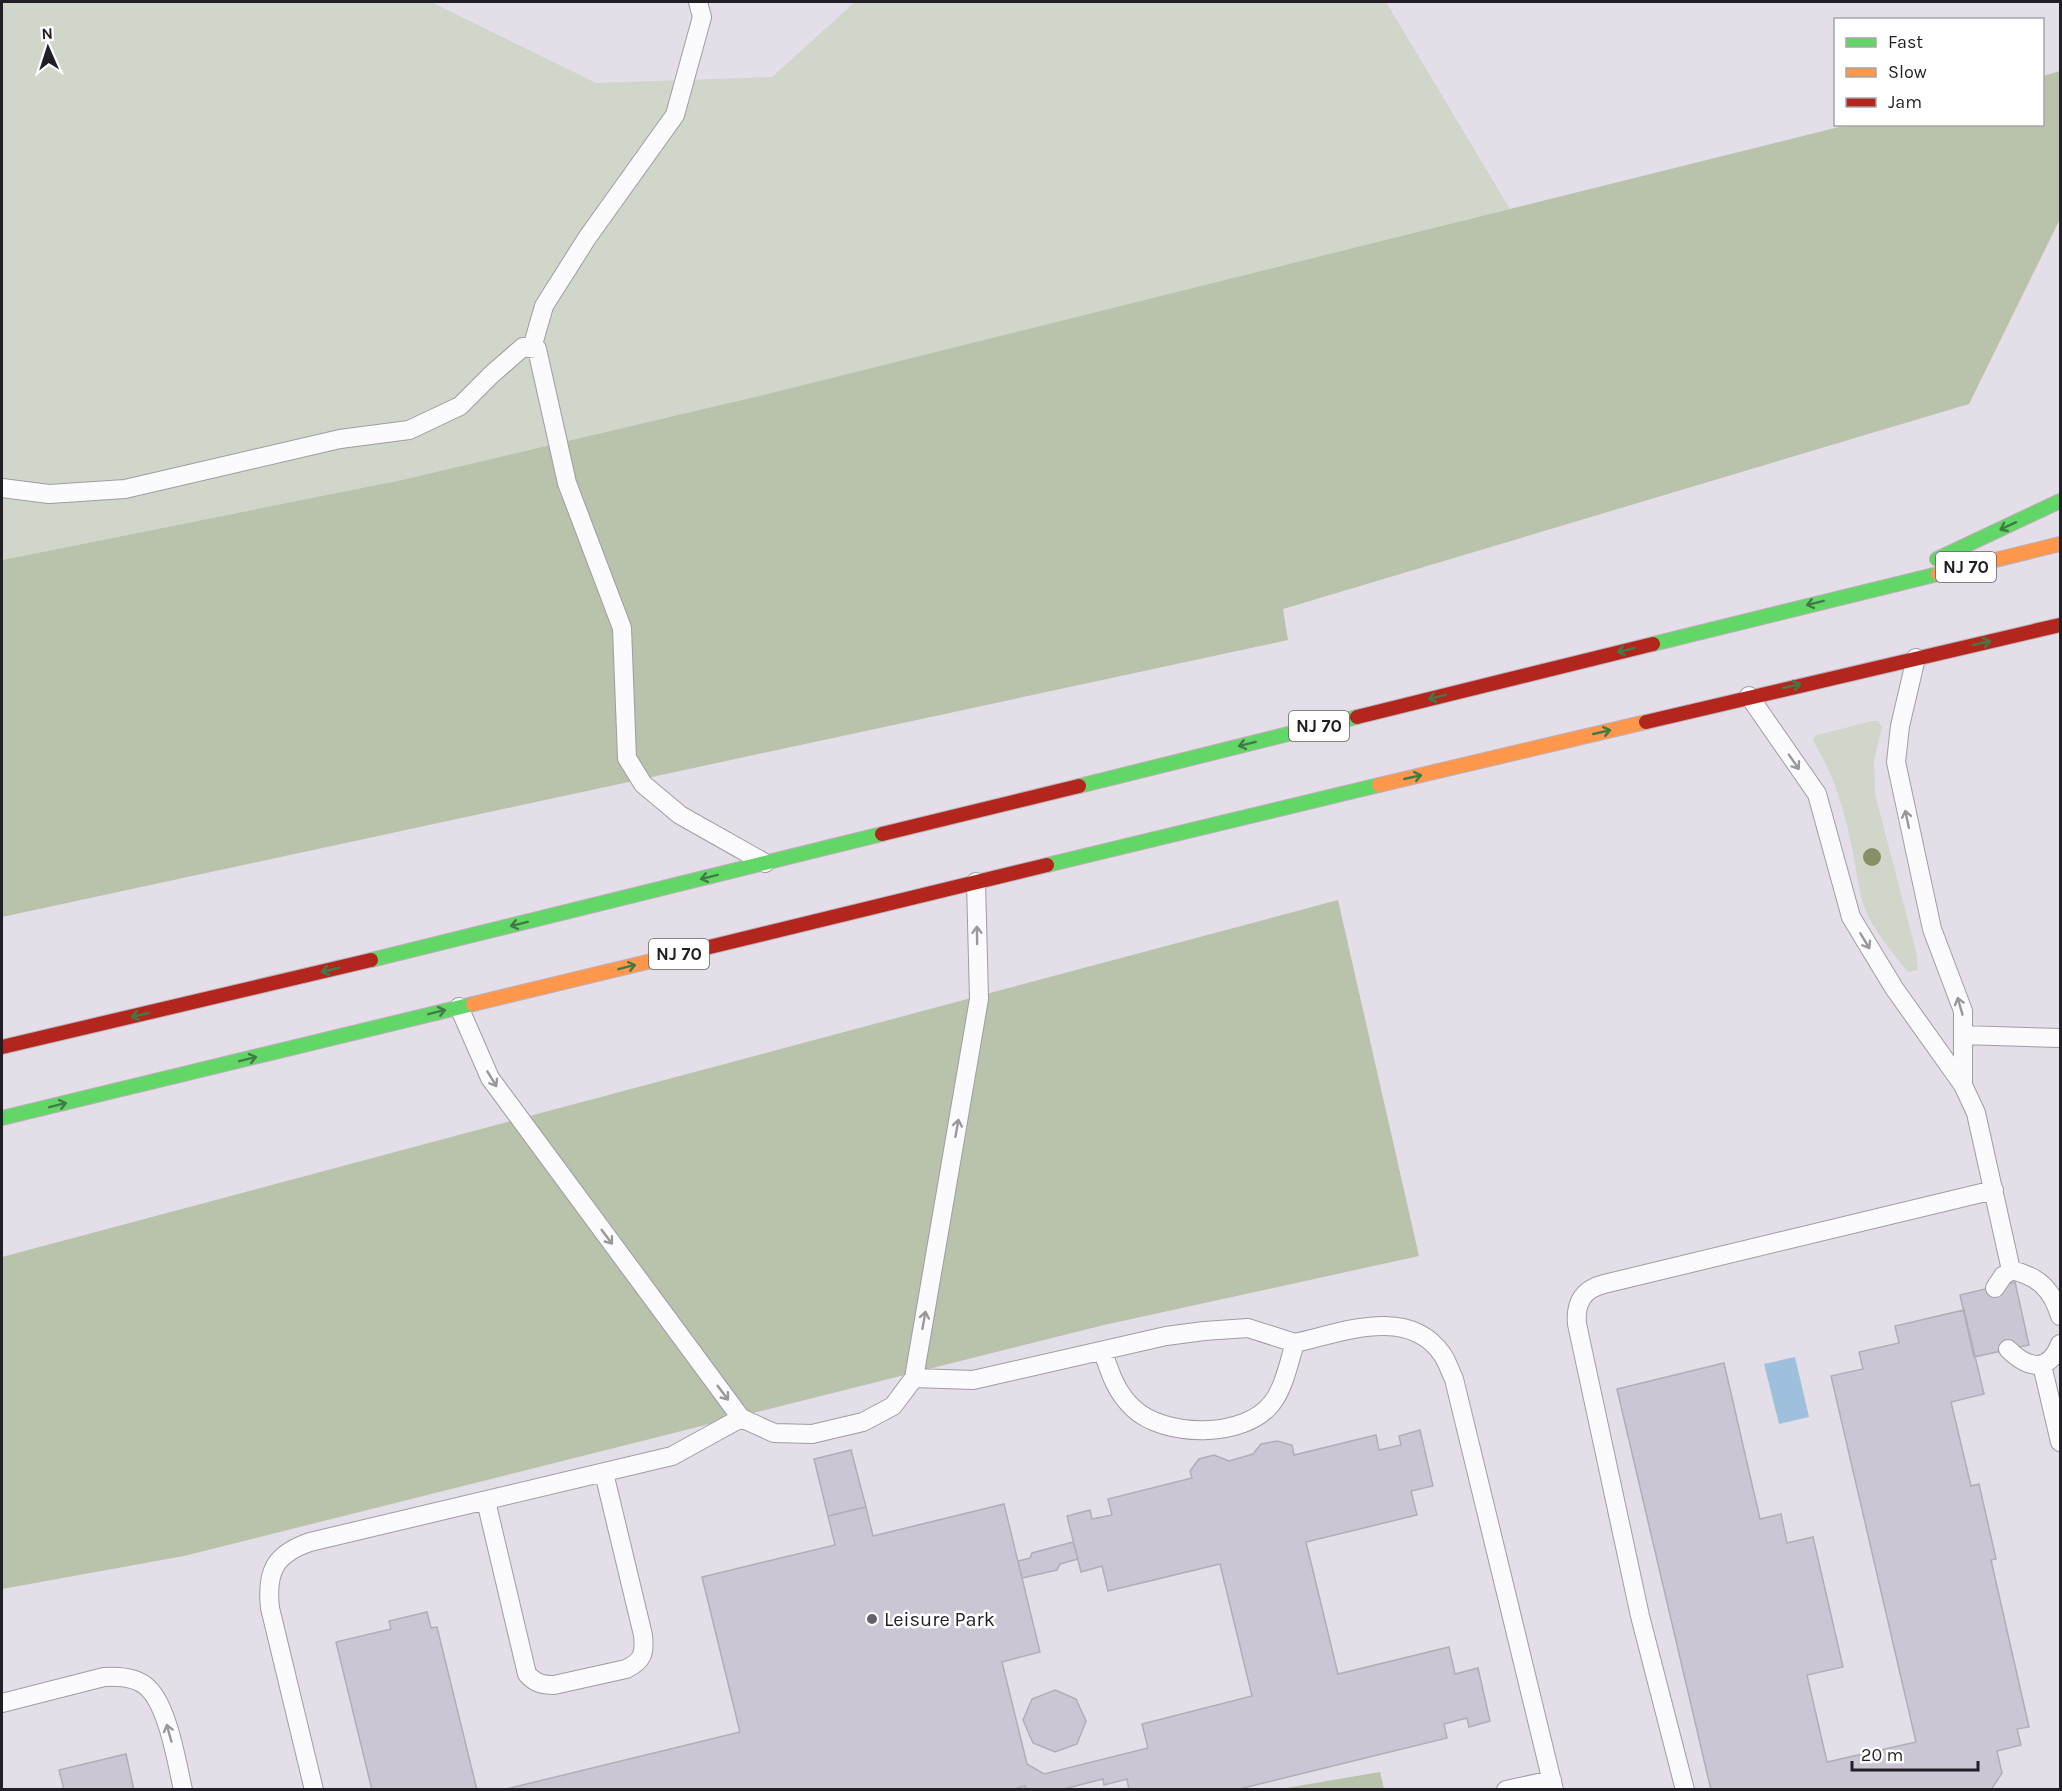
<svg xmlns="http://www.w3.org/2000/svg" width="2062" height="1791" font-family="Karla,sans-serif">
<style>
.green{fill:#d1d6ca}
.forest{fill:#b9c2ab}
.water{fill:#9fc0dc}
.building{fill:#cbc5d4;stroke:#b1aeb7;stroke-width:1.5}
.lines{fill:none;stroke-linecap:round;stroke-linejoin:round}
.lane-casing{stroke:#a09ca4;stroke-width:20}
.fast-casing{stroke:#bdb1b8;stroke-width:16}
.slow-casing{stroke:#bdb1b8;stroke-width:16}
.jam-casing{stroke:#bdb1b8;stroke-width:16}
.lane{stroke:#fbfafc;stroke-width:18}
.fast{stroke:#63d668;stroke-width:14}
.slow{stroke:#ff974d;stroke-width:14}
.jam{stroke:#b3261e;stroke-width:14}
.tree{fill:#859069}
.oneway{stroke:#427a46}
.oneway2{stroke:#99979b}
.poi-dot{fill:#66616a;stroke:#fff;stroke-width:2}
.labels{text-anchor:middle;stroke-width:5;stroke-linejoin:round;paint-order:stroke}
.shield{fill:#fff;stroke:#646266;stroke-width:1.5}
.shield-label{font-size:18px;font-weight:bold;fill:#221e25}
.poi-label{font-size:20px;fill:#221e25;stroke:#fff;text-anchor:start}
</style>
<rect width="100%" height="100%" fill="#e4dee9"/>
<path class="green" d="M2 2H431L596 83 772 77 855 2H1386L1510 209 763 395 402 480 2 560Z
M1872 721H1878L1882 727 1874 760 1875 794 1916 951 1918 970 1908 972C1894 954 1878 936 1868 916 1859 897 1857 873 1853 853 1845 813 1835 776 1813 741L1814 736Z"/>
<path class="forest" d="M2060 71V219L1969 404 1283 609 1288 640 2 917V560L402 480 763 395 1847 125 2042 124 2043 76Z
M1338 900 1419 1256 1104 1325 184 1556 2 1589V1257Z
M1380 1772 1384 1789H1280Z"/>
<path class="water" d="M1795 1357 1809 1417 1779 1424 1764 1364Z"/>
<path class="building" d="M2015 1282 2029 1345 1974 1357 1960 1295Z
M1964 1310 1984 1394 1951 1402 1971 1486 1979 1484 1996 1559 1991 1560 2029 1727 2017 1729 2021 1745 1997 1751 2002 1773 1991 1790H1711L1617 1389 1724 1363 1760 1519 1781 1514 1787 1543 1813 1537 1843 1667 1807 1675 1827 1762 1916 1742 1831 1376 1863 1369 1859 1352 1899 1343 1895 1326Z
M1420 1430 1433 1486 1411 1491 1417 1515 1306 1542 1338 1674 1449 1647 1455 1674 1478 1668 1490 1721 1469 1727 1467 1718 1444 1724 1447 1738 1235 1790H1129L1127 1779 1104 1785 1103 1779 1060 1790H1025V1786L1011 1790H502L740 1732 702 1577 835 1545 828 1516 866 1507 873 1536 1004 1504 1040 1652 1002 1662 1027 1764 1044 1774 1148 1748 1142 1724 1252 1696 1220 1564 1108 1591 1102 1566 1081 1572 1067 1516 1090 1510 1092 1519 1112 1515 1108 1499 1192 1478 1190 1471 1199 1459 1214 1455 1229 1461 1253 1454 1261 1444 1277 1441 1292 1445 1294 1455 1376 1435 1379 1450 1401 1445 1399 1436Z
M851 1450 866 1507 828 1516 814 1459Z
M1073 1542 1078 1559 1060 1564 1057 1570 1022 1578 1018 1561 1030 1558 1032 1553Z
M427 1612 431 1628 437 1627 477 1790H372L336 1642 391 1629 389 1621Z
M1055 1690 1076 1699 1086 1721 1077 1744 1055 1752 1033 1743 1023 1720 1032 1699Z
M126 1754 134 1790H64L59 1770Z"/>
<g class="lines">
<defs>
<path id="lane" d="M532 348 544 306 587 238 675 115 702 17 698 2
M2 488 49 494 125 489 340 439 409 430 460 406 491 375 523 347 537 349 567 483 622 628 627 758 643 784 680 815 765 863
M1916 658 1900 726 1896 762 1932 929 1963 1011V1085
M1749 696 1817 794 1851 917 1894 988 1963 1085 1976 1113 2011 1270
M459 1007 490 1078 741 1418 774 1433 812 1434 863 1422 893 1406 914 1378 979 999 976 882
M1963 1035 2060 1038
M1995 1288 2003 1276 2011 1270C2038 1276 2052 1289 2060 1316
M1295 1343C1341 1333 1408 1305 1442 1354 1447 1361 1450 1371 1454 1379L1554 1790
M2008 1349C2027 1368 2048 1374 2060 1344
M2042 1365 2060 1442
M914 1378 973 1380 1166 1336 1204 1331 1248 1328 1295 1343C1289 1362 1284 1388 1272 1403 1245 1439 1164 1438 1133 1408 1116 1392 1110 1373 1103 1352
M486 1501 527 1674C535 1683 542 1685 554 1685L626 1669C643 1661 645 1653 643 1635L604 1473
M2 1703 104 1677C119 1676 137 1677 148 1688 168 1707 177 1763 183 1790
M314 1790 270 1608C266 1571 275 1554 310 1542L672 1456 741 1418
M1506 1790 1552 1780
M1685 1790 1640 1616 1577 1324C1575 1303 1583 1289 1604 1284L1994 1190"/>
<path id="fast" d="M1937 559 2060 501
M1653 644 1938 574
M1079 786 1357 717
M1047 865 1379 785
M371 960 882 834
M2 1118 473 1004"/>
<path id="slow" d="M1938 574 2060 544
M1379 785 1646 722
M473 1004 693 951"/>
<path id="jam" d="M1357 717 1653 644
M1646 722 2060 625
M882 834 1079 786
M693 951 1047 865
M2 1047 371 960"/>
</defs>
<use href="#lane" class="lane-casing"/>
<use href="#fast" class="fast-casing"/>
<use href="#slow" class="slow-casing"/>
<use href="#jam" class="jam-casing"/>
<use href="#lane" class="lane"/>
<use href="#fast" class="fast"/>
<use href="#slow" class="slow"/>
<use href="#jam" class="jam"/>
</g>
<circle class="tree" cx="1872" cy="857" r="9"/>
<defs><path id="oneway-shaft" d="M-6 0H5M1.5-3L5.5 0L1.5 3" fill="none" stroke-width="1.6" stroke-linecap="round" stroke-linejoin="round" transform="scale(1.5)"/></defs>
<g class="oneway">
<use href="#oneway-shaft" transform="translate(2008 526) rotate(155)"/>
<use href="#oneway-shaft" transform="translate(1815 603) rotate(166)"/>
<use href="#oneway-shaft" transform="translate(1982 643) rotate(-13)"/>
<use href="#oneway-shaft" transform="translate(1626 650) rotate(166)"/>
<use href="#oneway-shaft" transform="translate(1792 686) rotate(-13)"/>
<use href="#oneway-shaft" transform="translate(1437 697) rotate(166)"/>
<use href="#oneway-shaft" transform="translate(1602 732) rotate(-13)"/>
<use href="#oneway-shaft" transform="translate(1247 744) rotate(166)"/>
<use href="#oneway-shaft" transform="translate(1413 777) rotate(-13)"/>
<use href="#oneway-shaft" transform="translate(709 877) rotate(166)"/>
<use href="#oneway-shaft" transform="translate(519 924) rotate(166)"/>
<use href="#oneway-shaft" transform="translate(627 967) rotate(-14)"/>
<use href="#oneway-shaft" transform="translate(330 970) rotate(167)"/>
<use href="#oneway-shaft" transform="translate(437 1012) rotate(-14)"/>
<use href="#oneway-shaft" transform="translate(140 1015) rotate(167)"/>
<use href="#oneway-shaft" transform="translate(248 1059) rotate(-14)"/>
<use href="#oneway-shaft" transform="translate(58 1105) rotate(-14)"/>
</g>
<g class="oneway2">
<use href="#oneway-shaft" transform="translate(1794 762) rotate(55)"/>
<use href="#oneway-shaft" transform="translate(1907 819) rotate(-102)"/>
<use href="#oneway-shaft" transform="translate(977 935) rotate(-91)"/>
<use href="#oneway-shaft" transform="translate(1865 941) rotate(59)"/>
<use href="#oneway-shaft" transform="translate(1960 1006) rotate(-106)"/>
<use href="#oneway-shaft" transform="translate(492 1079) rotate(59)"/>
<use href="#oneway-shaft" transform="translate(957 1128) rotate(-80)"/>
<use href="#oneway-shaft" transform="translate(607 1237) rotate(53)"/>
<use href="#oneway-shaft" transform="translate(924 1320) rotate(-80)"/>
<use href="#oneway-shaft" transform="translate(723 1393) rotate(53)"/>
<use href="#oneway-shaft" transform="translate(169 1733) rotate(-106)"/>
</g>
<circle class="poi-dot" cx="872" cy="1619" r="6"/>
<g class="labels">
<g class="shield">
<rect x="1936" y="552" width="60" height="30" rx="4.5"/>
<rect x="1289" y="711" width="60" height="30" rx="4.5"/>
<rect x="649" y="939" width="60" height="30" rx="4.5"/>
</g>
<g class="shield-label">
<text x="1966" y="573">NJ 70</text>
<text x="1319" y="732">NJ 70</text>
<text x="679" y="960">NJ 70</text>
</g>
<g class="poi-label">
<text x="884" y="1626">Leisure Park</text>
</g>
</g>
<rect width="2062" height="1791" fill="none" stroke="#221e25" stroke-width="6"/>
<rect x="1834" y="18" width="210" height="108" fill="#ffffff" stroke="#a7a5a8" stroke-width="1.5"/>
<rect x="1846" y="38" width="30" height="9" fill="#63d668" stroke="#a7a5a8" stroke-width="1.5"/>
<text x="1888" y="48" font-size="18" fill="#221e25">Fast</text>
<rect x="1846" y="68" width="30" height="9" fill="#ff974d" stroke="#a7a5a8" stroke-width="1.5"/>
<text x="1888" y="78" font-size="18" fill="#221e25">Slow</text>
<rect x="1846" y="98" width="30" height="9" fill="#b3261e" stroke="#a7a5a8" stroke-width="1.5"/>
<text x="1888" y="108" font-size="18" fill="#221e25">Jam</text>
<g transform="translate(48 48) rotate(357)" stroke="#ffffff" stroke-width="4.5" paint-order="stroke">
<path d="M0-4.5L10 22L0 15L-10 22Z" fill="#221e25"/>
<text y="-9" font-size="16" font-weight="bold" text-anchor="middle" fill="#221e25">N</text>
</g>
<path d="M1852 1761v9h126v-9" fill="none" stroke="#221e25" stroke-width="3"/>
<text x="1861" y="1761" font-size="18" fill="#221e25" stroke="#ffffff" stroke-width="4.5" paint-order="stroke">20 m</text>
</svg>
